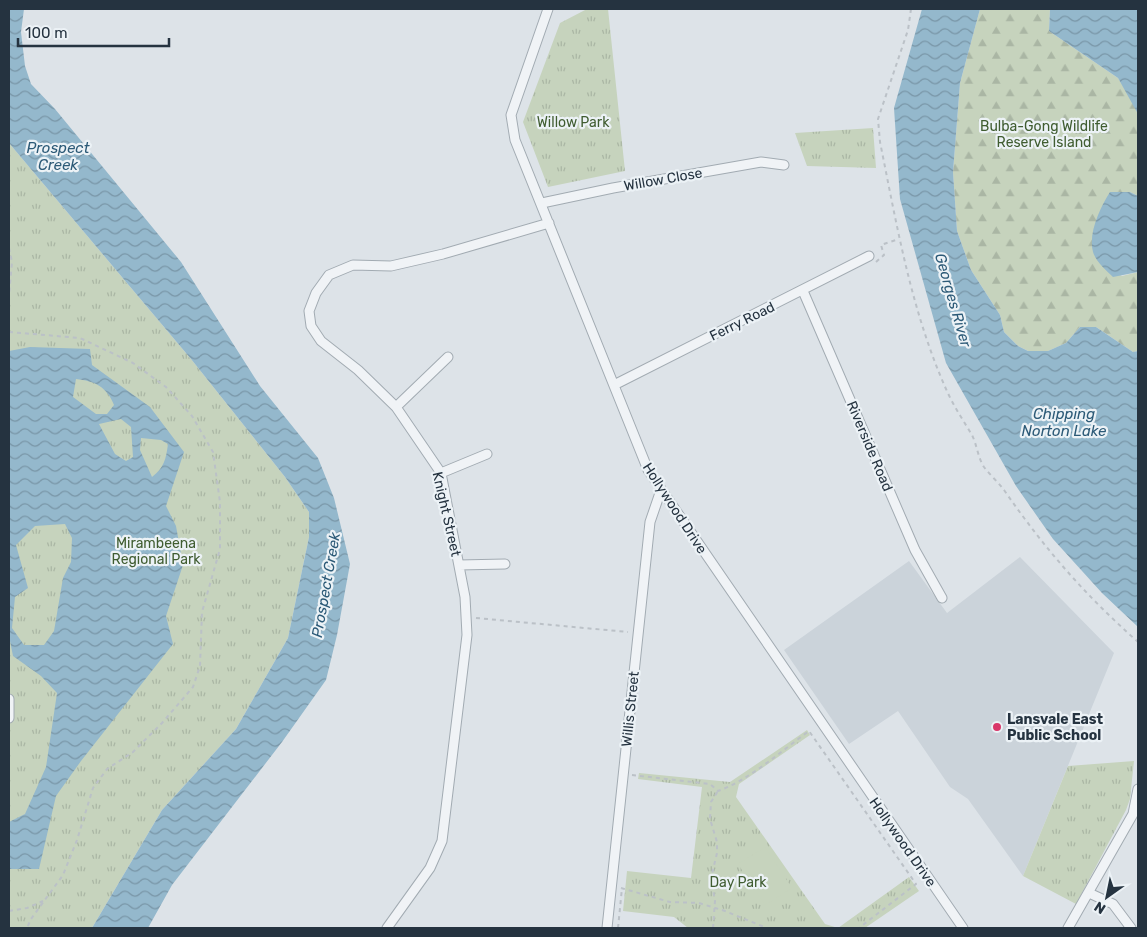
<svg xmlns="http://www.w3.org/2000/svg" width="1147" height="937" font-family="Rubik,sans-serif">
<style>
.built{fill:#cbd3da}
.grass{fill:url(#grass-tufts)}
.forest{fill:url(#forest-firs)}
.pitch{fill:#c6d3bd}
.water{fill:url(#water-waves);fill-rule:evenodd}
.lines{fill:none;stroke-linecap:round;stroke-linejoin:round}
.street-casing{stroke:#a2abb2;stroke-width:11}
.path{stroke:#bbc1c7;stroke-width:2;stroke-dasharray:4 4;stroke-linecap:butt}
.street{stroke:#f0f3f6;stroke-width:9}
.poi-dot{fill:#d93669;stroke:#ecf2f6;stroke-width:2}
.labels{text-anchor:middle;stroke-width:4.5;stroke-linejoin:round;paint-order:stroke}
.park-label{font-size:14px;fill:#405d31;stroke:#ecf2f6}
.street-label{font-size:14px;fill:#253340;stroke:#ecf2f6}
.poi-label{font-size:14px;font-weight:bold;fill:#253340;stroke:#ecf2f6;text-anchor:start}
.water-label{font-size:15px;font-style:italic;fill:#2c5a77;stroke:#ecf2f6}
</style>
<defs>
<pattern id="grass-tufts" width="24" height="20" patternUnits="userSpaceOnUse" patternTransform="scale(1.25)"><rect width="24" height="20" fill="#c6d3bd"/><path d="M3 7l-1-3M5 7V3M7 7l1-3M15 17l-1-3M17 17v-4M19 17l1-3" fill="none" stroke="#aab6a4"/></pattern>
<pattern id="forest-firs" width="22" height="20" patternUnits="userSpaceOnUse" patternTransform="scale(1.25)"><rect width="22" height="20" fill="#c6d3bd"/><path d="M5 1l3.5 6h-7zM16 11l3.5 6h-7z" fill="#aab6a4"/></pattern>
<pattern id="water-waves" width="16" height="10" patternUnits="userSpaceOnUse" patternTransform="scale(1.25)"><rect width="16" height="10" fill="#94b8cc"/><path d="M0 5q4-4 8 0t8 0" fill="none" stroke="#7996a7"/></pattern>
</defs>
<rect width="100%" height="100%" fill="#dde3e8"/>
<path class="built" d="M1020 557 1114 653 1023 876 968 799 950 787 898 711 849 744 784 650 909 561 947 613Z"/>
<path class="grass" d="M587 9H608L625 171 548 187 523 122 560 23Z
M873 128 876 168 807 166 795 133Z
M9 143 191 359 285 477 309 512V537L288 638 236 729 162 810 92 928H9Z
M807 730 810 735 739 784 736 797 825 924 838 928 909 877 919 891 865 928H688L674 917 623 911 627 871 691 878 702 787 638 779 639 773 730 782Z
M1134 761 1130 799 1126 810 1076 904 1023 876 1068 766Z"/>
<path class="forest" d="M980 9H1050L1049 31 1118 78 1130 97 1138 114V196L1130 192 1094 234C1093 261 1099 263 1122 276L1138 272V351L1133 352 1096 327H1080L1066 343 1048 351H1028L1018 346 1004 332 1000 315 971 270 957 231 953 172 960 83Z"/>
<path class="pitch" d="M765 847 792 888 765 905 738 864Z"/>
<path class="water" d="M9 9H24L21 32 25 66 31 84 55 109 181 262 260 386 318 458 334 498 350 564 337 635 326 680 282 742 172 885 148 928H92L162 810 236 729 288 638 309 537V512L285 477 191 359 9 143Z
M922 9H980L960 83 953 172 957 231 971 270 1000 315 1004 332 1018 346 1028 351H1048L1066 343 1080 327H1096L1133 352 1138 351V627L1102 593 1053 539 1016 486 946 363 900 199 894 108Z
M1050 9H1138V114L1118 78 1049 31Z
M1110 192H1130L1138 196V272L1113 277C1106 270 1096 262 1093 252 1088 233 1100 208 1110 192Z
M30 347 90 349 92 365 150 407 184 452 166 506 176 526 183 565 166 616 173 644 81 761 56 796 39 869H9V822L25 814 46 767 57 693 41 676 13 656 9 636V351ZM76 379C95 381 107 387 114 405L107 414H96L73 397ZM121 419 131 427 133 457 126 461 115 454 99 424ZM141 438 161 440 168 444C166 459 164 468 152 477L140 450ZM65 524 72 538 71 562 63 578 54 631 44 645H24L12 628 15 597 28 588 16 545 35 526Z"/>
<g class="lines">
<defs>
<path id="street" d="M548 9 511 115 515 140 648 470 963 928
M542 203 613 188 761 162 784 165
M803 291 915 550 942 598
M614 385 869 256
M396 407 448 357
M441 473 487 454
M459 565 505 564
M9 699V718
M1089 893 1113 904 1131 928
M387 928 430 868 442 841 467 635 465 597 441 473 396 407 358 370 321 341 311 326 309 311 316 293 329 275 353 265 391 266 443 254 549 223
M607 928 650 522 661 490
M1068 928 1133 814 1138 789"/>
</defs>
<use href="#street" class="street-casing"/>
<path class="path" d="M911 9 908 30 878 119 880 142C897 226 911 310 946 389 953 405 963 420 972 435 977 445 978 458 984 467 990 475 998 482 1004 490 1045 549 1084 594 1138 642
M9 248 12 262 9 295
M876 262 884 255 881 245 899 239
M9 332 80 338 133 363 166 387 192 416 213 452 220 502V549L202 612 200 666 193 687 162 723 133 752 107 769 93 788 77 840 63 875 31 919 27 928
M476 618 628 632
M632 775 710 784 718 791C751 779 781 751 809 731L916 884 859 928
M621 888 670 902 699 903 725 911 767 928
M9 911 27 908 43 901
M618 928 622 888
M713 928 715 901 711 878 717 853V842L710 819 711 802 718 791"/>
<use href="#street" class="street"/>
</g>
<circle class="poi-dot" cx="997" cy="727" r="5"/>
<g class="labels">
<g class="park-label">
<text x="573" y="127">Willow Park</text>
<text x="1044" y="131">Bulba-Gong Wildlife<tspan x="1044" dy="16">Reserve Island</tspan></text>
<text x="156" y="548">Mirambeena<tspan x="156" dy="16">Regional Park</tspan></text>
<text x="738" y="887">Day Park</text>
</g>
<g class="street-label">
<text transform="translate(663 179) rotate(-10)" y="5">Willow Close</text>
<text transform="translate(742 321) rotate(-26)" y="5">Ferry Road</text>
<text transform="translate(870 446) rotate(67)" y="5">Riverside Road</text>
<text transform="translate(675 508) rotate(57)" y="5">Hollywood Drive</text>
<text transform="translate(447 514) rotate(77)" y="5">Knight Street</text>
<text transform="translate(630 709) rotate(-84)" y="5">Willis Street</text>
<text transform="translate(903 842) rotate(55)" y="5">Hollywood Drive</text>
</g>
<g class="poi-label">
<text x="1007" y="724">Lansvale East<tspan x="1007" dy="16">Public School</tspan></text>
</g>
<g class="water-label">
<text x="58" y="153">Prospect<tspan x="58" dy="17">Creek</tspan></text>
<text transform="translate(953 300) rotate(74)" y="5">Georges River</text>
<text x="1064" y="419">Chipping<tspan x="1064" dy="17">Norton Lake</tspan></text>
<text transform="translate(326 585) rotate(-80)" y="5">Prospect Creek</text>
</g>
</g>
<rect width="1147" height="937" fill="none" stroke="#253340" stroke-width="20"/>
<g transform="translate(1107 897) rotate(213)" stroke="#ecf2f6" stroke-width="4" paint-order="stroke">
<path d="M0-4L9 19L0 12L-9 19Z" fill="#253340"/>
<text y="-8" font-size="14" font-weight="bold" text-anchor="middle" fill="#253340">N</text>
</g>
<path d="M18 38v8h151v-8" fill="none" stroke="#253340" stroke-width="2.5"/>
<text x="25" y="38" font-size="15" fill="#253340" stroke="#ecf2f6" stroke-width="4" paint-order="stroke">100 m</text>
</svg>
